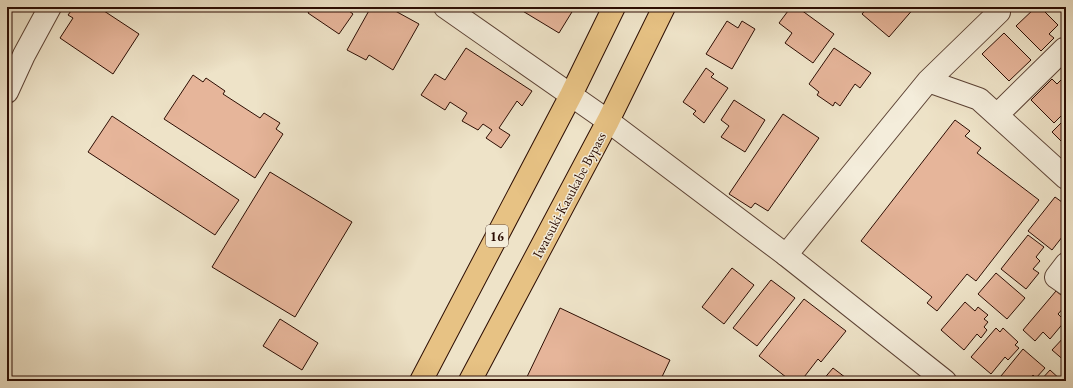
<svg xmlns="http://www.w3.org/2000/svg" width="1073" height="388" font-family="'EB Garamond',serif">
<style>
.building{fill:#e6b59a;stroke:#2c0d03}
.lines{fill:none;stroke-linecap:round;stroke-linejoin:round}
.minor-casing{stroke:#5c4234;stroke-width:24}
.tertiary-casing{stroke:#5c4234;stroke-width:24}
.trunk-casing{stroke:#2c0d03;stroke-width:24}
.minor{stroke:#f4eddb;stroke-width:22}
.tertiary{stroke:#f4eddb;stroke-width:22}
.trunk{stroke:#e7c284;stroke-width:22}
.labels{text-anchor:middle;stroke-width:3;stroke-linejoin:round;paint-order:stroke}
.shield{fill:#f4eddb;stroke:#685044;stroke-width:1}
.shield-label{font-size:13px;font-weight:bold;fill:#2c0d03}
.street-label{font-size:14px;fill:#2c0d03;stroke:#f4eddb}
</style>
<rect width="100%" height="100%" fill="#eee3c8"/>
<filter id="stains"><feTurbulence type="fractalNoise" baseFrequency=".005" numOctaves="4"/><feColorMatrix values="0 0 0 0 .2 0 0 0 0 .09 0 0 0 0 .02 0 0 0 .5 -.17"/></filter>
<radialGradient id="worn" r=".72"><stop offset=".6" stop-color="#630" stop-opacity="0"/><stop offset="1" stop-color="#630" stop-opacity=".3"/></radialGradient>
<path class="building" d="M74 7H98L139 34 113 74 60 38 73 18 68 15Z
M312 7H344L353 14 339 34 308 13Z
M371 7H388L419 24 393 70 369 55 366 60 347 50Z
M516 7H575L559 33Z
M791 7H797L834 34 813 63 785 43 792 33 779 23Z
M868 7H915L889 37 862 14Z
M1036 7H1040L1058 25 1049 34 1054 38 1041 51 1016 26Z
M727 21 738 28 742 21 755 29 732 69 706 54Z
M1004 33 1031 60 1009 81 982 54Z
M466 48 532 91 522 106 517 101 499 128 510 135 501 148 486 138 492 130 483 124 478 130 462 121 467 113 450 102 445 110 421 95 435 74 445 80Z
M834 48 871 73 860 88 855 84 840 106 835 102 833 106 817 95 819 92 809 84Z
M706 68 714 74 711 77 728 88 704 123 693 114 696 111 683 102Z
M193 75 203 82 206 78 225 91 223 94 260 118 264 113 280 123 276 129 283 134 255 178 164 119Z
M1064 77 1066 79V111L1054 123 1031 100 1052 79 1057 84Z
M734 100 765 120 745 152 721 137 729 126 721 120Z
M783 114 819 138 768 211 755 203 751 208 729 194Z
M112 116 239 200 215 235 88 152Z
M1066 118V146L1052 132Z
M955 120 970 131 965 136 981 148 977 153 1039 200 976 281 967 274 937 311 927 303 932 297 861 241Z
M270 172 352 222 295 317 212 267Z
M1055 197 1066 205V232L1052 250 1028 231Z
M1028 235 1044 247 1036 257 1040 261 1033 269 1039 273 1026 289 1001 269Z
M732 268 754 285 724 324 702 307Z
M996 273 1025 298 1007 319 978 294Z
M771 280 795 298 757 346 733 328Z
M1056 291 1066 299V305L1058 314 1065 321 1050 339 1043 332 1035 341 1023 330Z
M804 299 846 331 821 362 818 359 801 381H791L759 356Z
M965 302 975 311 978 307 988 315 984 319 988 322 984 327 987 330 981 338 977 334 964 350 941 330Z
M560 308 670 360 660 381H525Z
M280 319 318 343 302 370 263 346Z
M996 328 1000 332 1003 328 1018 342 1015 345 1019 348 1008 360 1005 357 991 374 971 357Z
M1066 335V362L1052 350Z
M1023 349 1045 368 1036 378 1033 375 1028 381H1007L1001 376Z
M833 368 850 381H822Z
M1050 370 1062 381H1063H1040Z"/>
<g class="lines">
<defs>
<path id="minor" d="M928 81 979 99 1066 178
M7 92 24 55 50 7
M997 115 1064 49 1066 51
M786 255 928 81 999 12 998 7
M1066 264 1056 277 1066 284"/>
<path id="tertiary" d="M445 7 608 121 786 255 945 381"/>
<path id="trunk" d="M421 381 571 95 614 7
M470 381 608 121 664 7"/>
</defs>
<use href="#minor" class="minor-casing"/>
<use href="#tertiary" class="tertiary-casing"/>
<use href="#trunk" class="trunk-casing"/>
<use href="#minor" class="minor"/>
<use href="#tertiary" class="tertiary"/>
<use href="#trunk" class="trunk"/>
</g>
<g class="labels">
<rect class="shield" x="486" y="225" width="22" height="22" rx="3"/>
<g class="shield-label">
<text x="497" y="241">16</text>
</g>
<g class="street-label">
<text transform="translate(569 195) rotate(-62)" y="5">Iwatsuki-Kasukabe Bypass</text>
</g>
</g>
<rect width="1073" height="388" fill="none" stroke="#eee3c8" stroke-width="24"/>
<rect x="8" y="8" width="1057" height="372" fill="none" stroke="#2c0d03" stroke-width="2"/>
<rect x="12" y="12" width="1049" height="364" fill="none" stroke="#2c0d03"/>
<rect width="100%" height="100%" filter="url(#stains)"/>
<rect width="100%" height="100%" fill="url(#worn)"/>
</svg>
